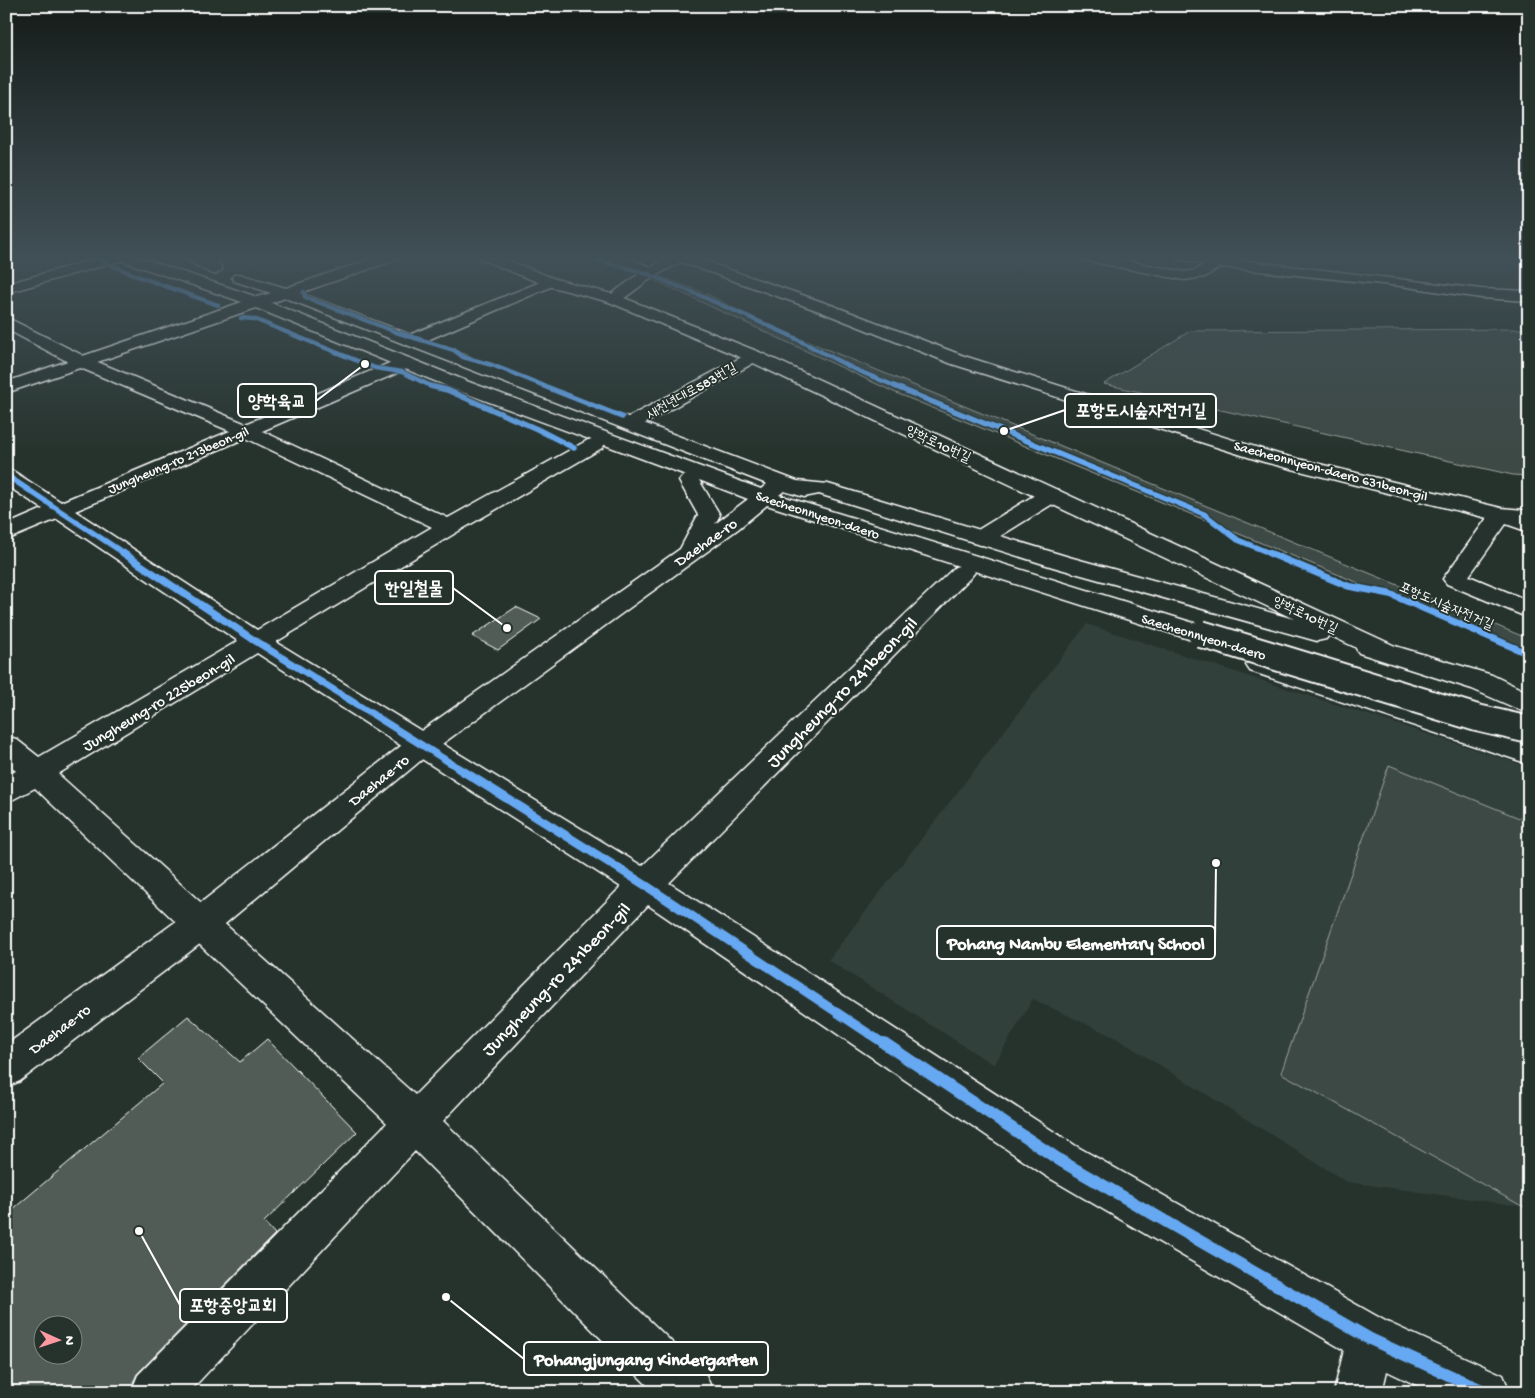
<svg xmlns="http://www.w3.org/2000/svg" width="1535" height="1398" font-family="'Gochi Hand','Poor Story',sans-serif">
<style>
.built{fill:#333f3a}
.green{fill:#3e4944;stroke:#9ea4a2}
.building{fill:#515c57;stroke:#fff;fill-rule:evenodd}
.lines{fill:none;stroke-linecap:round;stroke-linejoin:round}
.minor-casing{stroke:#fff;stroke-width:3}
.major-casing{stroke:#fff;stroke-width:3}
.minor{fill:#26332d;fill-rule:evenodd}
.major{fill:#26332d;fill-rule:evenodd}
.major-bridge-casing{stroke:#fff;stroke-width:30;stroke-linecap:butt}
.major-bridge{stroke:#26332d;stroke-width:26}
.cycleway-far4-casing{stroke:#26332d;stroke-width:6}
.cycleway-far3-casing{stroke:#26332d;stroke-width:8}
.cycleway-far2-casing{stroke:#26332d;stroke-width:10}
.cycleway-far1-casing{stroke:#26332d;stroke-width:12}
.cycleway-casing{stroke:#26332d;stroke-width:15}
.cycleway-far4{stroke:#66a8f1;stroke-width:4.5}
.cycleway-far3{stroke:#66a8f1;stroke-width:5.5}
.cycleway-far2{stroke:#66a8f1;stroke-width:7}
.cycleway-far1{stroke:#66a8f1;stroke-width:9}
.cycleway{stroke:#66a8f1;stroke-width:12}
.labels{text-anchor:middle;stroke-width:4;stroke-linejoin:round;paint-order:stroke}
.far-street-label{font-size:14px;fill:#fff;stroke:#26332d}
.street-label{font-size:16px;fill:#fff;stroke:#26332d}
.near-street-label{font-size:19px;fill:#fff;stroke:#26332d}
.leader{fill:none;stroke:#fff;stroke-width:2}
.callout-dot{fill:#fff;stroke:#26332d;stroke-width:2}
.callout{fill:#26332d;stroke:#fff;stroke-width:2}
.callout-label{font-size:18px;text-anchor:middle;font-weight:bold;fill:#fff}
</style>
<rect width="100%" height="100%" fill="#26332d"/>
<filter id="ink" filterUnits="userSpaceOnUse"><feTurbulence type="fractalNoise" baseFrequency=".02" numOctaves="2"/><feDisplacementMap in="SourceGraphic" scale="10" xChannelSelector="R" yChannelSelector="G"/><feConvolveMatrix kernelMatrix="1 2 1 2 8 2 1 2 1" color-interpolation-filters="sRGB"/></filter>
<g filter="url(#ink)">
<path class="built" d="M1087 624 1529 767V1207L1347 1182 1116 1038 1033 999 994 1065 828 960Z"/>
<path class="green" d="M592 256H608L709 295 763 323 1529 639V653L896 393 622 265Z
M1529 329V476L1513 475 1104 384 1190 331Z
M1389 765 1529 822V1210L1281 1073Z"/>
<path class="building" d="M516 607 541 619 498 650 472 636Z
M188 1016 240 1062 267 1039 357 1132 264 1222 275 1234 137 1374 129 1392H14L6 1381V1215L163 1083 138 1058ZM42 1326H72V1356H42Z"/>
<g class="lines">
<defs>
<path id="minor" d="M106 256H128L126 259 6 293V284Z
M193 256 217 258 222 270 215 274 210 273 206 263Z
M603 256H622L651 267 672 256H690L831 305 964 356 1278 454 1501 508 1524 510 1529 517V532L1506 524 1469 576 1529 601V618L1447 584 1443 579 1487 518 1264 462 952 364 819 311 681 262 653 277 619 302H609L606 299 609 296 640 273 605 259Z
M1076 256H1104L1184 272 1196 270 1204 264 1177 259 1175 256H1205L1481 289 1529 291V301L1481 298 1401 286 1220 267 1205 277 1184 280 1083 260Z
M550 278 555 279 557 282 555 285 416 345H404L402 341 404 337Z
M6 317 88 358 246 424 399 359H411L414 363 411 367 262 431 448 518 588 440H602L605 444 602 448 457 532 276 642 642 866 955 567 963 565 971 567 975 572 971 577 669 883 1076 1146 1387 1322 1503 1375 1510 1392H1431L1387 1371 1382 1392H1334L1344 1350 1046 1176 648 905 443 1121 706 1375 713 1392H654L415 1151 189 1392H131L138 1375 387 1123 35 788 6 803V776L16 771 6 763V736L16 739 39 757 238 641 57 519 6 540V525L43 509 6 485V469L13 471 61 502 230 431 76 366 6 329ZM246 438 432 527 257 630 75 511ZM257 653 621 887 415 1095 58 774Z
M753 351 759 352 762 356 759 360 637 428H623L620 424 623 420Z
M1051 489 1059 490 1062 495 1059 500 989 543 981 545 973 543 970 538 973 533 1043 490Z"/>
<path id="major" d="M115 256H135L257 297 271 293 234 281 232 278 234 275 239 274 286 288 380 256H400L398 259 300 293 797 481 828 484 1069 557 1294 619 747 360 609 302 545 285 480 259 478 256H497L555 279 619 296 759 352 1395 646 1492 675 1529 693V714L1472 689 1359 653 1355 647 1329 635 1326 639 1317 641 1053 567 819 494 804 497 784 491 779 495 1210 628 1214 634 1210 640 1201 642 1192 640 767 505 738 529 431 752 213 934 20 1081 6 1087V1045L189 912 411 738 680 549 698 515 679 481 682 477 686 475 457 390 256 308 6 393V382L242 302 117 259ZM285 298 767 484 761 489 469 382 271 303ZM699 480 748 499 715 524 720 515Z
M179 256H197L222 270 215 274 210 273Z
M1259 656 1529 742V764L1250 671 1246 665 1250 659Z"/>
</defs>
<use href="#minor" class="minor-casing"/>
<use href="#major" class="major-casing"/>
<use href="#minor" class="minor"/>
<use href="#major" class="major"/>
<defs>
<path id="major-bridge" d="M1201 634 1477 718 1529 730"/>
</defs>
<use href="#major-bridge" class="major-bridge-casing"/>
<use href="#major-bridge" class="major-bridge"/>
<defs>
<path id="cycleway-far4" d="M91 256 137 276 218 305
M584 256 648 274 699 295 789 335 852 368 897 387
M304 292 305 297 396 332 454 350 463 357 492 365 547 387
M241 318 254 319 375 368 402 372 433 387"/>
<path id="cycleway-far3" d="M430 386 447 390 537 429 574 448
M544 386 622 417
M894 386 1204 514 1238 540 1272 554
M6 475 125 554"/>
<path id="cycleway-far2" d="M123 553 257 642 460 769
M1269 553 1348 586 1390 594 1529 654"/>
<path id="cycleway-far1" d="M458 768 645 885 886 1045"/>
<path id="cycleway" d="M884 1043 1061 1161 1370 1339 1486 1392"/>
</defs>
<use href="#cycleway-far4" class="cycleway-far4-casing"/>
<use href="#cycleway-far3" class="cycleway-far3-casing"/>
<use href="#cycleway-far2" class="cycleway-far2-casing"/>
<use href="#cycleway-far1" class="cycleway-far1-casing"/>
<use href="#cycleway" class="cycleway-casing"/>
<use href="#cycleway-far4" class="cycleway-far4"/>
<use href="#cycleway-far3" class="cycleway-far3"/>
<use href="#cycleway-far2" class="cycleway-far2"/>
<use href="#cycleway-far1" class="cycleway-far1"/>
<use href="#cycleway" class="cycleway"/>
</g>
</g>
<linearGradient id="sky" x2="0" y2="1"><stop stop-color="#151c19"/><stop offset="0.57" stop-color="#415057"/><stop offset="1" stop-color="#415057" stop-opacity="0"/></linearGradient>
<rect width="1535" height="452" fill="url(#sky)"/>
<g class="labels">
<g class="far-street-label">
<text transform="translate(691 390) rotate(-29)" y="5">새천년대로583번길</text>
<text transform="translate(939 443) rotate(25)" y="5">양학로10번길</text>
<text transform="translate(178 459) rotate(-23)" y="5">Jungheung-ro 213beon-gil</text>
<text transform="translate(1331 470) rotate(15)" y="5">Saecheonnyeon-daero 631beon-gil</text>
<text transform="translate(818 514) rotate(18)" y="5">Saecheonnyeon-daero</text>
<text transform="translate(1447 605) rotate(23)" y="5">포항도시숲자전거길</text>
<text transform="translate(1306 614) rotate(25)" y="5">양학로10번길</text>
<text transform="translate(1204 636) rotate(17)" y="5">Saecheonnyeon-daero</text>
</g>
<g class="street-label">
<text transform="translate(705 541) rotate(-35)" y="6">Daehae-ro</text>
<text transform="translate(158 701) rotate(-31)" y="6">Jungheung-ro 225beon-gil</text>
<text transform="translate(378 779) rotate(-39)" y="6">Daehae-ro</text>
<text transform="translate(59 1028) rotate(-37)" y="6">Daehae-ro</text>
</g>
<g class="near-street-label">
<text transform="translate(841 691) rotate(-45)" y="7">Jungheung-ro 241beon-gil</text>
<text transform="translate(555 978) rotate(-46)" y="7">Jungheung-ro 241beon-gil</text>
</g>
</g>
<path class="leader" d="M365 364L316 401M1004 431L1065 410M507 628L453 588M1216 863L1215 943M139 1231L180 1305M446 1297L524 1359"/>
<g class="callout-dot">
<circle cx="365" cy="364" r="5"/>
<circle cx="1004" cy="431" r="5"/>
<circle cx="507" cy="628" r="5"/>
<circle cx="1216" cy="863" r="5"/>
<circle cx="139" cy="1231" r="5"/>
<circle cx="446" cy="1297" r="5"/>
</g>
<g class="callout">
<rect x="238" y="384" width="78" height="33" rx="5"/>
<rect x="1065" y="394" width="151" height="33" rx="5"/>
<rect x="375" y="571" width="78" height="33" rx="5"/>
<rect x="937" y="926" width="278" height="33" rx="5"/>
<rect x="180" y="1289" width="107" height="33" rx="5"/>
<rect x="524" y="1342" width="244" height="33" rx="5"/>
</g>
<g class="callout-label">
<text x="277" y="407">양학육교</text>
<text x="1141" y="416">포항도시숲자전거길</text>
<text x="414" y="594">한일철물</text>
<text x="1076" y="949">Pohang Nambu Elementary School</text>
<text x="233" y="1311">포항중앙교회</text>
<text x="646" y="1365">Pohangjungang Kindergarten</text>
</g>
<rect width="1535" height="1398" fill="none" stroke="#26332d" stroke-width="25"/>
<rect x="12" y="12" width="1510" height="1373" fill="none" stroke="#fff" stroke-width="2" filter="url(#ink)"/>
<g transform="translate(58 1340) rotate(93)"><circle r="24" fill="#26332d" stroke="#7d8581"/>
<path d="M0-4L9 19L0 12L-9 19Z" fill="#ff9aa2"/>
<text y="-8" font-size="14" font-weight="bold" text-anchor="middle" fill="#ffffff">N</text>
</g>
</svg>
